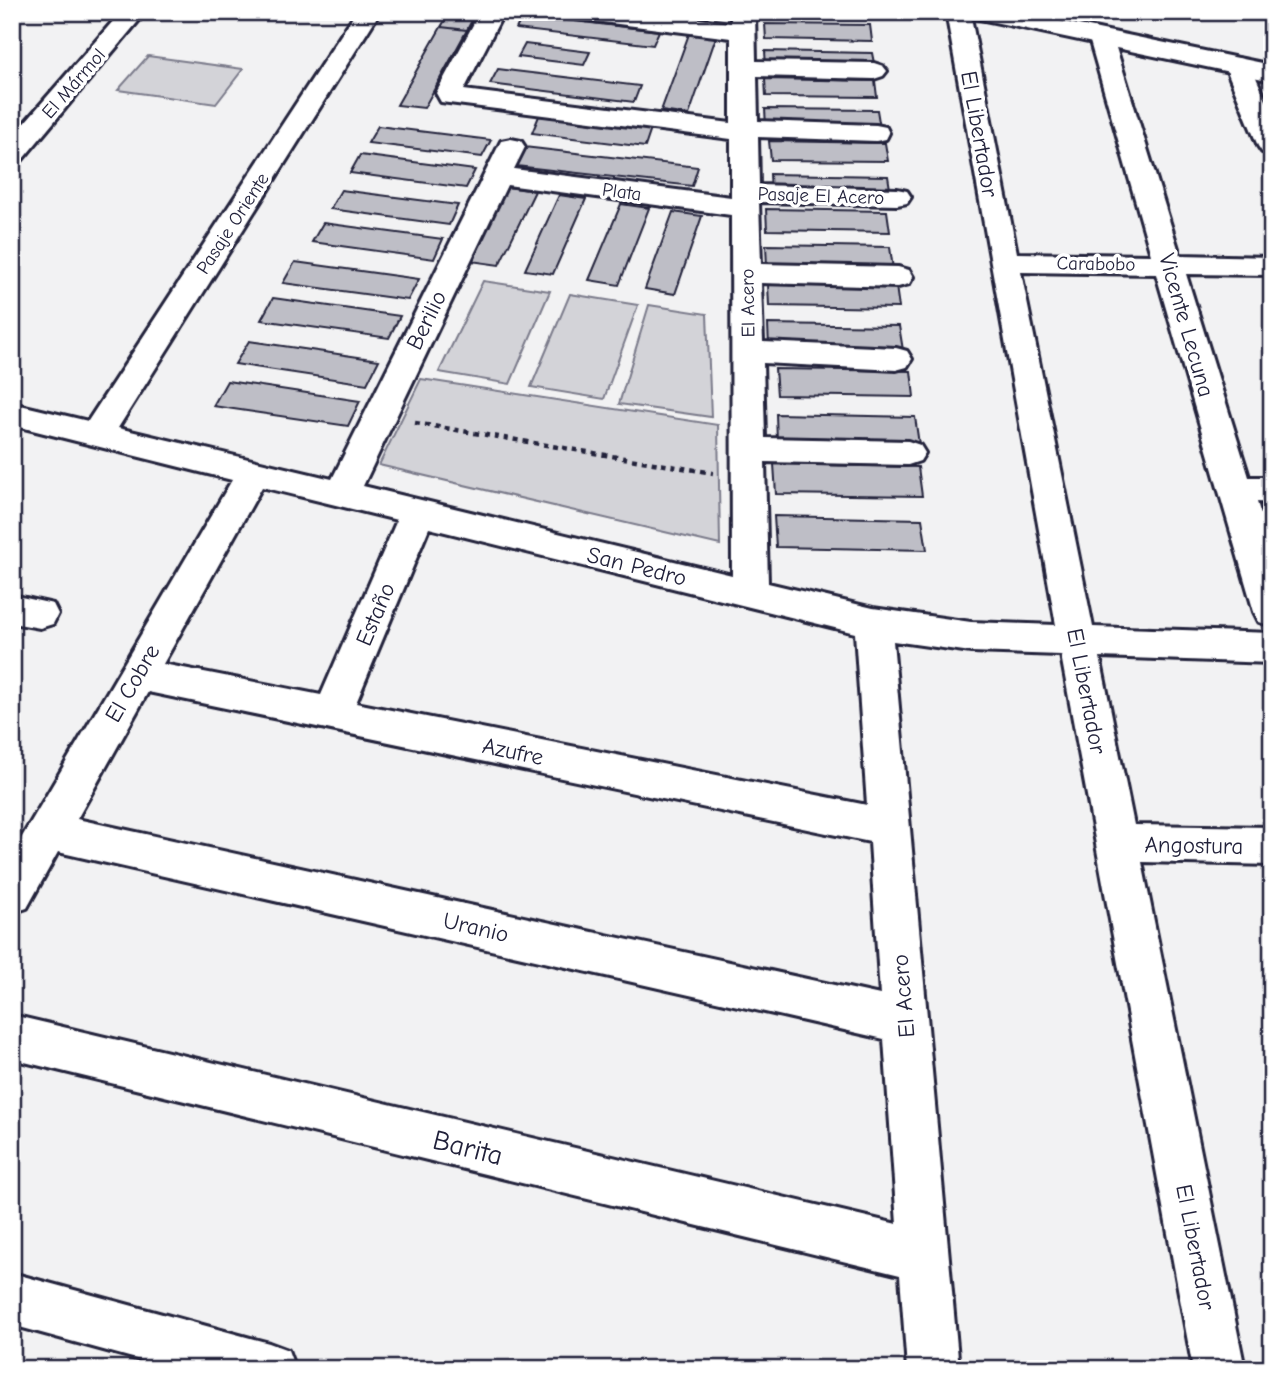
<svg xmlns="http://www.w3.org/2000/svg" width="1284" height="1381" font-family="'Comic Neue',sans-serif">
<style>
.green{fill:#d3d3d8;stroke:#7a7a8a;stroke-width:2}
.building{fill:#bebec6;stroke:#22223b;stroke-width:2}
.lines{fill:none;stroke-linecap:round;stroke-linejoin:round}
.minor-casing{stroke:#22223b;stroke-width:6}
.major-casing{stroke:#22223b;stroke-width:6}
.path{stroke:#22223b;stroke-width:4.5;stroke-dasharray:5 5;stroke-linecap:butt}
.minor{fill:#fff;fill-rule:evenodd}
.major{fill:#fff;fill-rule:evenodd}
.labels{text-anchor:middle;stroke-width:7;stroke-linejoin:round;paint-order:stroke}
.far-street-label{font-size:19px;fill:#22223b;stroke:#fff}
.street-label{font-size:23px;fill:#22223b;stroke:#fff}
.near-street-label{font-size:28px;fill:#22223b;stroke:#fff}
</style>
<rect width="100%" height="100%" fill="#f2f2f3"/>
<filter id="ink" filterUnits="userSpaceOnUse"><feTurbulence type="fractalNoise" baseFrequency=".0143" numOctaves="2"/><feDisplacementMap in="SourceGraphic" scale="14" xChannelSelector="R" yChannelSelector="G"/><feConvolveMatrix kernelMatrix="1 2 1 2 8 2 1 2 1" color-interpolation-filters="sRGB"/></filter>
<g filter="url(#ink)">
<path class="green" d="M148 56 243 69 216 104 118 90Z
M483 281 550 291 510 384 439 372Z
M570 294 638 305 604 399 531 387Z
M649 305 707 314 711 417 619 404Z
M421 379 718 425 720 545 379 465Z"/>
<path class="building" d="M450 12H476L467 30 441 27Z
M523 15 659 31 653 45 516 29Z
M765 24 870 25 872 41 766 39Z
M441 27 467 30 424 108 397 105Z
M689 34 716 37 689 115 661 111Z
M525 44 590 52 584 65 518 57Z
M765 51 872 53 875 68 766 67Z
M498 69 640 86 634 102 490 84Z
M765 79 875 81 877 97 766 96Z
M765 109 877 110 880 128 766 126Z
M539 116 651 129 645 147 532 133Z
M378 126 491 140 482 157 368 143Z
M769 141 885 143 888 161 771 160Z
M524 147 698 167 692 186 516 166Z
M360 155 475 170 466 188 350 173Z
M770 174 888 176 891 195 771 193Z
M507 187 535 191 499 265 471 261Z
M341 190 458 205 449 225 330 209Z
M559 195 586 199 553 274 525 270Z
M621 204 649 208 619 285 589 280Z
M766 209 887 211 890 232 767 230Z
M673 212 702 216 675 294 645 289Z
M323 223 443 239 434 259 312 242Z
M766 245 890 247 893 269 767 267Z
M295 262 419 279 408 300 283 283Z
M768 284 896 286 899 308 769 306Z
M273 298 400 316 389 338 261 320Z
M768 324 899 326 903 350 769 348Z
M249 341 379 360 367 384 235 364Z
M775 369 911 371 914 397 777 395Z
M227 381 360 401 348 426 213 406Z
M776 414 915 417 919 444 777 441Z
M774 464 918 467 922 496 776 494Z
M774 516 922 519 927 550 776 547Z"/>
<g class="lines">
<defs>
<path id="minor" d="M121 12H146L22 160 12 162V137Z
M356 12H380L118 428 332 479 501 141 511 139 521 141 525 147 514 169 731 197V139L441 102 436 93 480 12H504L464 90 731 123V38L578 19 569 17 566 12H641L731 23V12H755L756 61 874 63 883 66 887 71 883 76 874 79 757 76 758 121 876 125 886 127 889 133 886 139 876 141 758 137 759 185 897 189 907 191 911 197 907 203 897 205 759 202 761 264 898 267 909 270 913 277 909 284 898 287 761 283 763 342 896 348 907 351 912 359 907 367 896 370 763 363 765 438 908 441 920 445 925 453 920 461 908 465 765 462 768 583 873 608 971 622 1056 625 946 12H970L1017 253 1151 255 1089 38 1092 33 1101 31 1110 33 1113 38 1180 255 1272 257V275L1186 274 1249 477H1272V503L1257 502 1272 551V626L1259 622 1254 612 1156 274 1021 272 1093 627 1272 633V663L1100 657 1134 825 1272 827V865L1142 862 1245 1369H1193L1061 655 971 652 893 641 959 1369H907L900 1275 12 1059V1015L897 1224 884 1039 58 852 27 908 12 913V854L232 480 12 425V403L88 421ZM507 185 731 215 732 575 363 486ZM262 487 397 520 321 695 163 664ZM429 528 855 633 867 805 356 703ZM148 692 870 842 880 995 77 819Z
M1238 58 1247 61 1251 66 1272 114V154L1262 152 1258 146 1225 66 1229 61Z
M12 595 53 604 58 614 53 624 40 628 12 623Z
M12 1273 269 1343 288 1350 295 1369H173L12 1325Z"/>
<path id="major" d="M968 12H1016L1272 65V81L980 19 971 17Z"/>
</defs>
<use href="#minor" class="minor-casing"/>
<use href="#major" class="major-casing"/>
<path class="path" d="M415 423 713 473"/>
<use href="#minor" class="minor"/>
<use href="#major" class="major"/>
</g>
</g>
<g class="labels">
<g class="far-street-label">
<text transform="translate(73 83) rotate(-49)" y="7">El Mármol</text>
<text transform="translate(622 191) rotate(8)" y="7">Plata</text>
<text transform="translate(821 195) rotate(2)" y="7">Pasaje El Acero</text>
<text transform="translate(232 223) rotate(-57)" y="7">Pasaje Oriente</text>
<text transform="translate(1096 263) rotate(1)" y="7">Carabobo</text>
<text transform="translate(747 303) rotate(-91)" y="7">El Acero</text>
</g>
<g class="street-label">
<text transform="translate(980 134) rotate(80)" y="8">El Libertador</text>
<text transform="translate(426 320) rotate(-64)" y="8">Berilio</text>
<text transform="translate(1187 325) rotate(74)" y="8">Vicente Lecuna</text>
<text transform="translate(637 566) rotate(14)" y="8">San Pedro</text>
<text transform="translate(375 614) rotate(-67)" y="8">Estaño</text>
<text transform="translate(132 683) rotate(-60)" y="8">El Cobre</text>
<text transform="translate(1087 691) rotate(79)" y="8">El Libertador</text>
<text transform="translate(513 751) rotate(12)" y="8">Azufre</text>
<text transform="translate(1194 845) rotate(1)" y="8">Angostura</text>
<text transform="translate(476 927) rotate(13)" y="8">Uranio</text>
<text transform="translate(903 996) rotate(-95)" y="8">El Acero</text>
<text transform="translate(1196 1247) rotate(79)" y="8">El Libertador</text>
</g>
<g class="near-street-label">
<text transform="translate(468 1147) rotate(14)" y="10">Barita</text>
</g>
</g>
<rect width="1284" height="1381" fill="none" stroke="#fff" stroke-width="42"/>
<rect x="21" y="21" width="1242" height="1339" fill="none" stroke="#22223b" stroke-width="2.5" filter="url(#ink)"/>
</svg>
